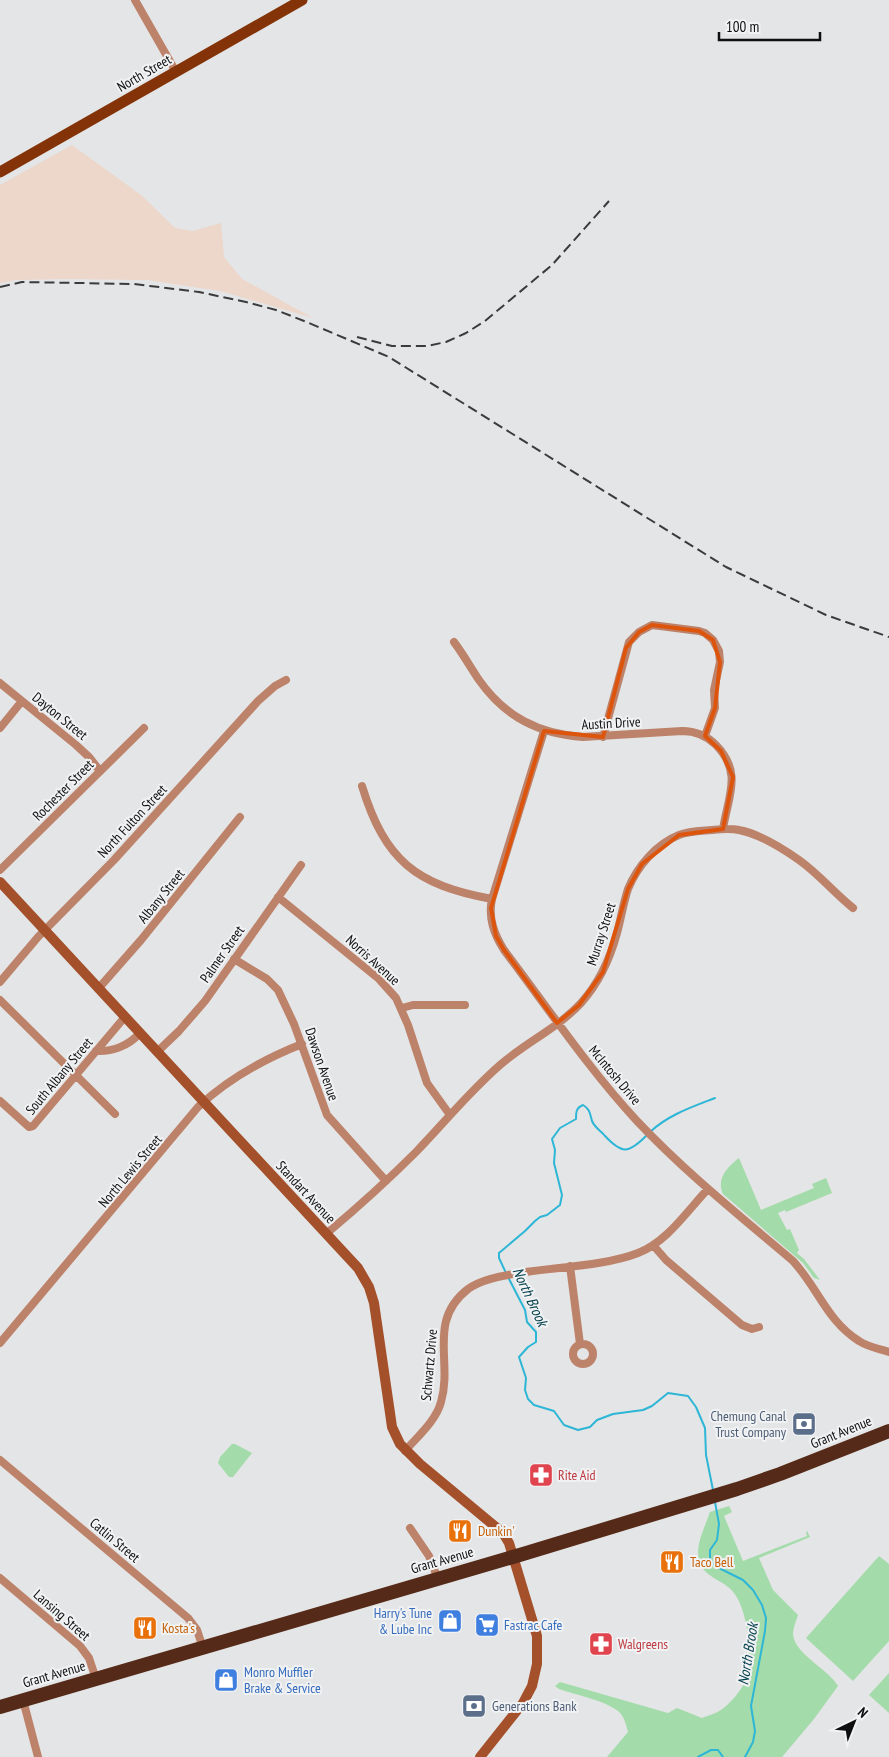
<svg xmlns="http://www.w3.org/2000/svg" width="889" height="1757" font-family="'PT Sans Narrow',sans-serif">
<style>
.industrial{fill:#edd6ca}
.green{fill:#a4dbaa}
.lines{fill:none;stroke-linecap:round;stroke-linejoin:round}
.stream{stroke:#2eb6d6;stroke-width:2}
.street{stroke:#bd826a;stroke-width:8}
.secondary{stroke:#a3502b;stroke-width:10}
.primary{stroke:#833307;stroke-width:11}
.highway{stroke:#562a18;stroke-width:14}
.rail{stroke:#3b3b3c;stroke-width:2;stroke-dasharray:10 5;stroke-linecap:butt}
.marked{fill:none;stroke:#dd550c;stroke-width:4;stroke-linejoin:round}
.labels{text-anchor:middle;stroke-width:4;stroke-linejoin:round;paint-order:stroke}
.street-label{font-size:14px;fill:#0f0f10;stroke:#f1f2f3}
.service-label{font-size:14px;fill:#4e5e75;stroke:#f1f2f3;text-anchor:end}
.health-label{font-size:14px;fill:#be3a42;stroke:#f1f2f3;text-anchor:start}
.food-label{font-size:14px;fill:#c56008;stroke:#f1f2f3;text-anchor:start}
.shop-label{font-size:14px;fill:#366cbe;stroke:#f1f2f3;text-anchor:start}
.water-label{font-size:15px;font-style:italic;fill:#07424f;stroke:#f1f2f3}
</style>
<rect width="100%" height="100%" fill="#e4e5e6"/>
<path class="industrial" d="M72 145 141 195 175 228 193 231 221 223 224 257 242 279 313 318 220 291 147 280 65 279 16 280 0 283V185Z"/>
<path class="green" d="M739 1158 761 1210 814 1188 812 1184 826 1178 832 1193 786 1212 785 1210 778 1213 787 1230 790 1229 799 1250 797 1253 804 1259 820 1280 814 1278 803 1263 723 1194C716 1179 727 1167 739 1158Z
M232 1444H235L252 1453 233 1477H229L218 1463 220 1457Z
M729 1506 732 1512 724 1516 743 1561 807 1536 806 1532 807 1531 810 1537 759 1558 773 1590 798 1615C796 1622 791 1632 794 1639 800 1657 828 1669 838 1686L814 1719 782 1757H607L628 1732C626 1724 624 1716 618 1711 604 1700 576 1695 559 1689L555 1686 560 1682 668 1713 677 1708 702 1718C710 1715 720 1712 726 1706 733 1700 741 1690 745 1682 754 1661 748 1611 734 1593 724 1579 704 1579 699 1560 695 1545 705 1527 710 1512Z
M879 1556 889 1564V1641L853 1681 806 1638Z
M889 1673V1713L869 1695Z"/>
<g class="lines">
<path class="stream" d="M650 1132C668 1115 692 1107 715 1098
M506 1273 499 1258V1253L525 1231 535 1221 540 1217 547 1215 560 1205 562 1195 554 1163 555 1150 552 1139 560 1128 576 1119C576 1112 576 1108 583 1105 590 1109 590 1114 592 1121 595 1128 601 1131 605 1136 622 1154 628 1154 646 1136
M508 1277 525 1310 527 1322 536 1332V1342L528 1347 519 1357 526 1378 525 1390 528 1399 534 1405 554 1411 564 1425 578 1430 590 1427 597 1420 613 1414 643 1410 652 1406 668 1393 688 1396 696 1407 705 1428 706 1455 713 1490
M715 1502 719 1524 717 1540 710 1550V1559L715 1566 743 1580 753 1590 762 1605 766 1618 765 1631 751 1706 755 1731 753 1742 745 1757
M698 1757 711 1750H718L723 1757"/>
<path class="street" d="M135 0 176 72
M454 642C463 654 471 668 479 680 505 717 539 734 583 737L682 731C696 731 706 735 716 745 743 773 728 796 723 829
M0 683 76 745 89 757 100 771
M0 728 22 701
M544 731 492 899C488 918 494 934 504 950 548 1008 588 1068 637 1121 685 1172 740 1216 793 1261 818 1288 827 1321 859 1341 868 1347 880 1349 889 1352
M603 737 629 642 639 632 652 625 699 631 705 633 713 640 719 651 720 662 714 690 715 708 705 736
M362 786C385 861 416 885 492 899
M0 870 144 728
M278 897 379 979 396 998 408 1025 427 1083 450 1115
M234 959 267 979 278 990 294 1024 327 1115 386 1181
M0 982 38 937 114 860 258 701 275 686 286 680
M98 989 141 940 240 817
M0 1000 115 1114
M402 1008 413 1005H465
M96 1051C112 1052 128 1046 139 1034
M157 1052 179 1031 205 1001 301 865
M0 1101 29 1127 33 1126 124 1018
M326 1234C357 1208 387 1181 416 1152 444 1123 469 1092 500 1065 525 1043 558 1028 581 1003 599 983 610 959 617 933 621 919 623 904 628 889 637 867 656 844 679 835 689 831 701 831 712 830 721 829 730 828 739 830 760 834 782 848 799 860 819 874 834 893 853 908
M653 1245 666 1260 742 1325 752 1329 759 1327
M570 1266 580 1344
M0 1343 198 1107C228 1079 264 1059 302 1044
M573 1354a10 10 0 1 1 20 0a10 10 0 1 1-20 0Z
M405 1451C417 1437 436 1421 441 1402 453 1361 427 1321 468 1289 482 1279 502 1276 519 1273 555 1267 605 1266 638 1253 667 1242 687 1211 708 1189
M0 1460 188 1618 197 1630 203 1648
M410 1528 429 1556 438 1579
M0 1578 80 1646 89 1658 96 1679
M23 1700 38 1757"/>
<path class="secondary" d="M0 882 358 1268 369 1287 374 1303 390 1413 392 1427 400 1444 420 1464 503 1533 509 1543 537 1636V1664L532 1686 523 1703 480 1757"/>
<path class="primary" d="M0 172 302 0"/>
<path class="highway" d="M0 1707 523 1554 737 1489 780 1474 889 1431"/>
<path class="rail" d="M0 287 22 282 134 284 199 292 246 302 276 310 309 323 389 357 726 567 826 615 889 637
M357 337 392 346H427L446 342 466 333 485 321 552 265 609 201"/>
</g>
<path class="marked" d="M652 625 699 631 713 640 720 662 715 708 705 736 721 751 733 777 723 829 679 835 642 864 628 889 603 972 579 1005 557 1023 504 950 496 936 491 908 544 731 603 737 626 648 639 632Z"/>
<defs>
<symbol id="bank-square" viewBox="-11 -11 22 22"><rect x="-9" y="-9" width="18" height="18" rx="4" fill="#5c6f8a" stroke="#f1f2f3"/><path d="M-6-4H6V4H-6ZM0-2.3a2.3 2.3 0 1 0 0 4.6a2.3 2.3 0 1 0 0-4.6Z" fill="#fff"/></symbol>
<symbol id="pharmacy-square" viewBox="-11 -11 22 22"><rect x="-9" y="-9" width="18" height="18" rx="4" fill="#e0444e" stroke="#f1f2f3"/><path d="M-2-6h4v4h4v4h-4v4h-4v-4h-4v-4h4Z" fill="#fff"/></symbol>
<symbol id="restaurant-square" viewBox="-11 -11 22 22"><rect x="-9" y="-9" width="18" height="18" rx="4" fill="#e8710a" stroke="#f1f2f3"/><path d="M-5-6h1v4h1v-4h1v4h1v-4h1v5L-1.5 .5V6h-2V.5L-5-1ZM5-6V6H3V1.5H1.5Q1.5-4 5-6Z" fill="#fff"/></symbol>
<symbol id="shop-square" viewBox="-11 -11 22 22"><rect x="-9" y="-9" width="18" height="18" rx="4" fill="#3f7fe0" stroke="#f1f2f3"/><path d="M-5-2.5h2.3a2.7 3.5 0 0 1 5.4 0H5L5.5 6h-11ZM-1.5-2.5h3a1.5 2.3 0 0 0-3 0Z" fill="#fff"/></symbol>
<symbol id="supermarket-square" viewBox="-11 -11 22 22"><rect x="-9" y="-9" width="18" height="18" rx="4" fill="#3f7fe0" stroke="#f1f2f3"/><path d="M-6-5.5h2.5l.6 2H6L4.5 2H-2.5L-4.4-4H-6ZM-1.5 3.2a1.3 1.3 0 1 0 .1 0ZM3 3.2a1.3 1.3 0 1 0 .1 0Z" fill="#fff"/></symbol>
</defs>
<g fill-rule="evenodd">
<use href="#bank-square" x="790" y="1410" width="28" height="28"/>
<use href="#pharmacy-square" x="527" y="1461" width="28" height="28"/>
<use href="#restaurant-square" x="446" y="1517" width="28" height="28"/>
<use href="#restaurant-square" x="658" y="1548" width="28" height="28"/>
<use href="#shop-square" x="436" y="1607" width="28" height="28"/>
<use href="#supermarket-square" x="473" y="1611" width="28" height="28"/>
<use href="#restaurant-square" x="131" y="1614" width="28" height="28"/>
<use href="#pharmacy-square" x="587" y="1630" width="28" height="28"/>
<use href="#shop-square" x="212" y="1666" width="28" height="28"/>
<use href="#bank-square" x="460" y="1692" width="28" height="28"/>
</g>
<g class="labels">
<g class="street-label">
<text transform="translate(144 73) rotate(-30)" y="5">North Street</text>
<text transform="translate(60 716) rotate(39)" y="5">Dayton Street</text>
<text transform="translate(611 723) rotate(-3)" y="5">Austin Drive</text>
<text transform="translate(63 790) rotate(-45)" y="5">Rochester Street</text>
<text transform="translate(132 821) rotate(-47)" y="5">North Fulton Street</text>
<text transform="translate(161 896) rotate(-51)" y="5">Albany Street</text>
<text transform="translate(601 934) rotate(-72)" y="5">Murray Street</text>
<text transform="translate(222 954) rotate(-55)" y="5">Palmer Street</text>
<text transform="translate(373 960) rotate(42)" y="5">Norris Avenue</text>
<text transform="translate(322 1064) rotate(71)" y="5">Dawson Avenue</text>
<text transform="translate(615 1075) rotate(50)" y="5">McIntosh Drive</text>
<text transform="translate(59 1076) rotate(-50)" y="5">South Albany Street</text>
<text transform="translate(130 1171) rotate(-50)" y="5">North Lewis Street</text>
<text transform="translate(306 1192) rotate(47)" y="5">Standart Avenue</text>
<text transform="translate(429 1365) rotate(-85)" y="5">Schwartz Drive</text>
<text transform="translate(841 1432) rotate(-22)" y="5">Grant Avenue</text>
<text transform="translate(115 1540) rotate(40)" y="5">Catlin Street</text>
<text transform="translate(442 1560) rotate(-16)" y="5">Grant Avenue</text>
<text transform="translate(62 1615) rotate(41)" y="5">Lansing Street</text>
<text transform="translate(54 1674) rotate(-16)" y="5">Grant Avenue</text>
</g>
<g class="service-label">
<text x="786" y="1421">Chemung Canal<tspan x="786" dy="16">Trust Company</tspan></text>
<text x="492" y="1711" text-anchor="start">Generations Bank</text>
</g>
<g class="health-label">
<text x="558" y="1480">Rite Aid</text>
<text x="618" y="1649">Walgreens</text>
</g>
<g class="food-label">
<text x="478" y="1536">Dunkin'</text>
<text x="690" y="1567">Taco Bell</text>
<text x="162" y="1633">Kosta's</text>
</g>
<g class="shop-label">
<text x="432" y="1618" text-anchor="end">Harry's Tune<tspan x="432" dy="16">&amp; Lube Inc</tspan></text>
<text x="504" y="1630">Fastrac Cafe</text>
<text x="244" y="1677">Monro Muffler<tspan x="244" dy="16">Brake &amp; Service</tspan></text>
</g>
<g class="water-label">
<text transform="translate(530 1297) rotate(65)" y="5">North Brook</text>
<text transform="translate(748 1654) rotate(-81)" y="5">North Brook</text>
</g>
</g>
<g transform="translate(854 1722) rotate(43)" stroke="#f1f2f3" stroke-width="4" paint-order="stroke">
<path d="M0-4L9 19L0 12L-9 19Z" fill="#0f0f10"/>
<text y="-8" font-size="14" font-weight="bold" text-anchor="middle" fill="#0f0f10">N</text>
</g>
<path d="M719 32v8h101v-8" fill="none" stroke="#0f0f10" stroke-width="2.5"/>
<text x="726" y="32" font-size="15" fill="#0f0f10" stroke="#f1f2f3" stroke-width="4" paint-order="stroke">100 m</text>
</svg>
